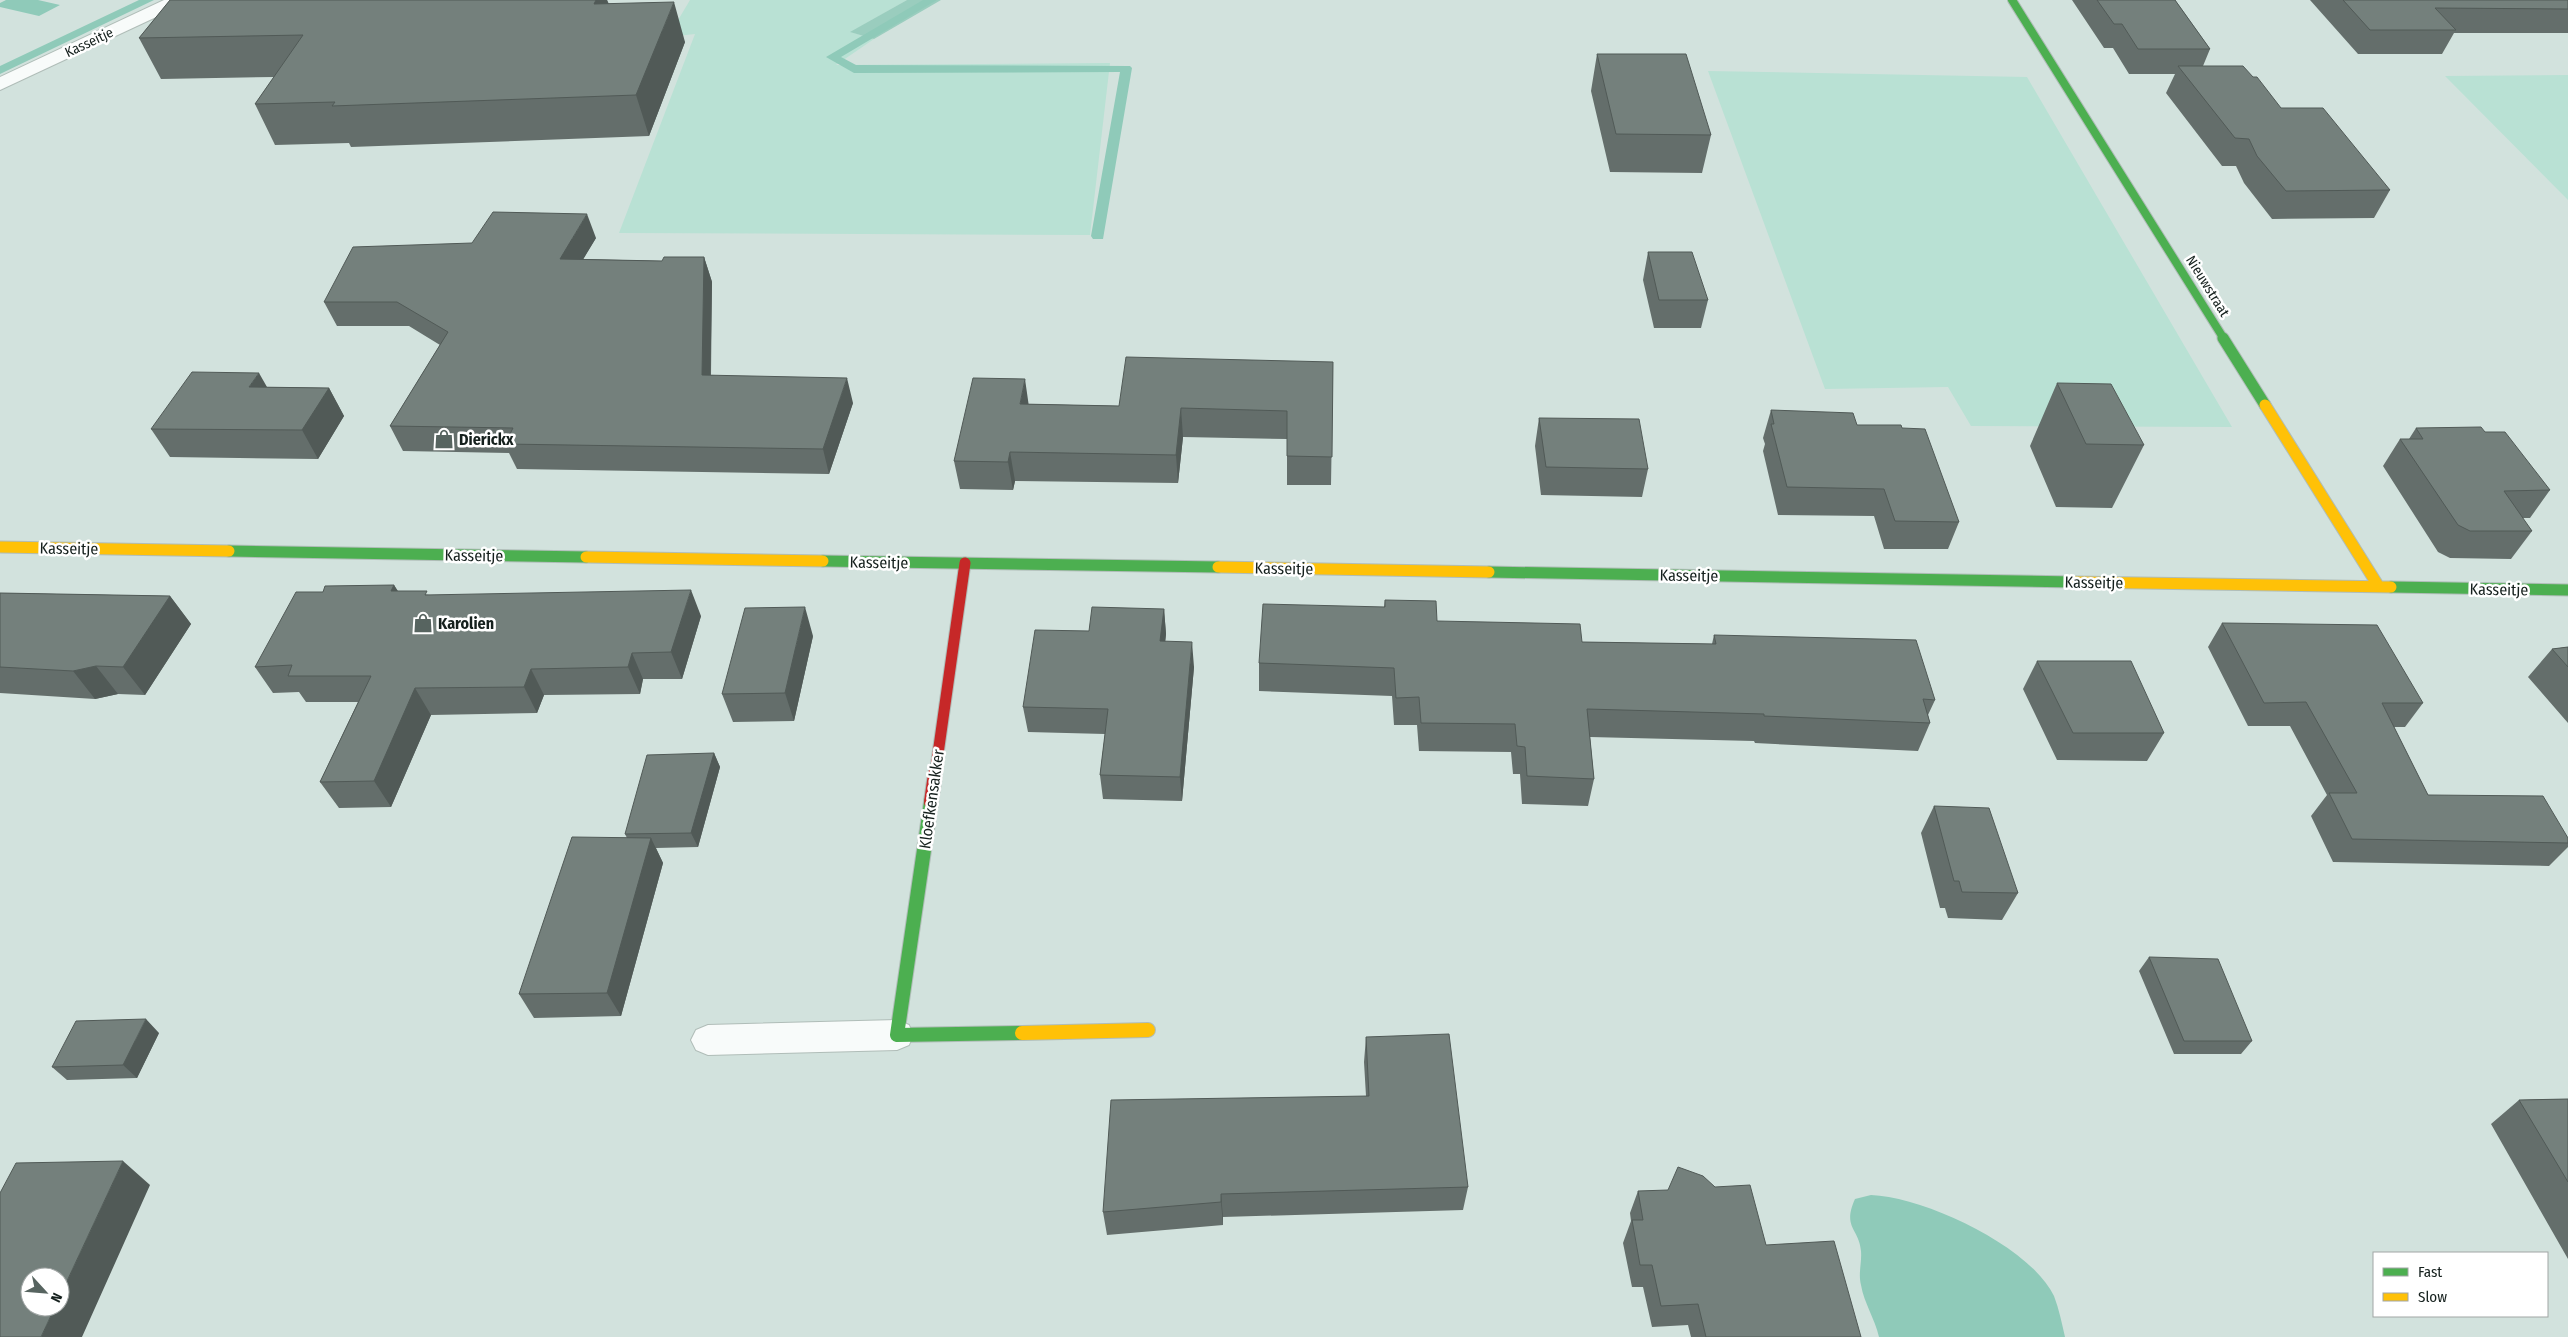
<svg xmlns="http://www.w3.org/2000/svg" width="2568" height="1337" font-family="'Fira Sans Condensed',sans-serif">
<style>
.green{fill:#b9e1d4}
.forest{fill:#9acdbe}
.water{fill:#8fcab9}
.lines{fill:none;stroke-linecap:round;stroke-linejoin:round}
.stream{fill:#8fcab9;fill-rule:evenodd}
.street-casing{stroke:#b0bdb8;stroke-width:2}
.fast-far2-casing{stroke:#b0bdb8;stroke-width:10}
.fast-far1-casing{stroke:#b0bdb8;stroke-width:13}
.fast-casing{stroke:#b0bdb8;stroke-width:16}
.slow-far1-casing{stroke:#b0bdb8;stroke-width:13}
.slow-casing{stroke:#b0bdb8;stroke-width:16}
.jam-far1-casing{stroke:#b0bdb8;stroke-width:13}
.jam-casing{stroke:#b0bdb8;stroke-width:16}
.street{fill:#f8fbfa;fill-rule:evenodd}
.fast-far2{stroke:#4caf50;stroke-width:8}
.fast-far1{stroke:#4caf50;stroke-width:11}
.fast{stroke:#4caf50;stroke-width:14}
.slow-far1{stroke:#ffc107;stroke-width:11}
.slow{stroke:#ffc107;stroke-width:14}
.jam-far1{stroke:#c62828;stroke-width:11}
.jam{stroke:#c62828;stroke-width:14}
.wall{fill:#646e6b}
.shaded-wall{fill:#515a57}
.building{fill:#74807c;stroke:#515a57}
.labels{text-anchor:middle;stroke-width:5;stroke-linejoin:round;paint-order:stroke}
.far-street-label{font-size:14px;fill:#15201d;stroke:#fff}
.poi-label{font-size:16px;font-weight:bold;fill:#15201d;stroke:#fff;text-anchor:start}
.street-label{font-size:16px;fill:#15201d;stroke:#fff}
</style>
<rect width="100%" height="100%" fill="#d2e2dd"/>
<path class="green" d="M690 0H907L851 32 874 39 836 65 1110 63 1090 235 619 233 695 34 668 37Z
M1708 71 2027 77 2232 427 1971 426 1948 387 1825 389Z
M2568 75V200L2445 76Z"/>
<path class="forest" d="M907 0H941L874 39 850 32Z"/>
<path class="water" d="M6 0H38L60 5 39 16 0 7V3Z
M1871 1195C1924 1197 2030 1246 2054 1296 2059 1309 2062 1324 2065 1337H1879C1875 1319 1864 1303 1861 1285 1858 1273 1862 1263 1861 1251 1859 1228 1842 1228 1855 1199Z"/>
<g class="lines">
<path class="stream" d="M139 0H154L0 74V66Z
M923 0H937L841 57 856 65 1130 66 1132 68 1103 239H1093L1091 236 1120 72 854 73 826 57Z"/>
<defs>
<path id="street" d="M164 0H187L184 4 0 90V77Z
M897 1020 909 1025 913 1035 909 1045 897 1050 708 1055 696 1050 691 1040 696 1030 708 1025Z"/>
<path id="fast-far2" d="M2012 0 2224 339"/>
<path id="fast-far1" d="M2223 338 2265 405
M229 551 586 557
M823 561 1218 567
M1489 572 2075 582
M2391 587 2568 590"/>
<path id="fast" d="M931 802 897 1035 1022 1033"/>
<path id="slow-far1" d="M2265 405 2379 587
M0 547 229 551
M586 557 823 561
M1218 567 1489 572
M2075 582 2391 587"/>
<path id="slow" d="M1022 1033 1148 1030"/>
<path id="jam-far1" d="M935 775 965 563"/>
<path id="jam" d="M931 802 935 774"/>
</defs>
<use href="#street" class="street-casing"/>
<use href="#fast-far2" class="fast-far2-casing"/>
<use href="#fast-far1" class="fast-far1-casing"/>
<use href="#fast" class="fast-casing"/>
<use href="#slow-far1" class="slow-far1-casing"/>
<use href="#slow" class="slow-casing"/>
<use href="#jam-far1" class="jam-far1-casing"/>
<use href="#jam" class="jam-casing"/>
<use href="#street" class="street"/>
<use href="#fast-far2" class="fast-far2"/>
<use href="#fast-far1" class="fast-far1"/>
<use href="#fast" class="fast"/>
<use href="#slow-far1" class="slow-far1"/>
<use href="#slow" class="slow"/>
<use href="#jam-far1" class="jam-far1"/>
<use href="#jam" class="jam"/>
</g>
<path class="wall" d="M170 0H607L609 4 685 42 649 136 351 147 349 143 275 145 255 104 274 77 161 79 139 38Z
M2072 0H2175L2210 49 2203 66 2281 108 2390 190 2374 218 2272 219 2244 183 2236 166H2222L2166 93 2175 74H2129L2113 48H2104Z
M2310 0H2568V33H2454L2442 54H2358Z
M1597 54 1711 135 1702 173 1610 172 1591 91Z
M596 238 583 259 662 261 704 257 712 282 711 375 853 403 829 474 517 469 509 453 403 451 390 426 440 345 409 326H337L324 302 472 243Z
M1648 252 1708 300 1701 328H1654L1643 280Z
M1333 362 1331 485H1287V439L1183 437 1178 483 1015 481 1013 490 960 489 954 461 1029 404 1119 406Z
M2057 383 2144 445 2112 508 2056 507 2030 446Z
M267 387 329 388 344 416 318 459 170 457 151 429Z
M1771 410 1857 425 1902 428 1959 522 1948 549H1884L1874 516 1778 515 1763 451 1765 444 1763 438Z
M1539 418 1648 469 1642 497 1541 495 1535 446Z
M2416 428 2485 432 2550 490 2530 518H2522L2532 531 2511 559 2450 558 2438 552 2383 466 2400 439H2409Z
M394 585 398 591 430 595 701 616 682 679H643L640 694 544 695 537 713 431 715 391 807 339 808 320 782 358 702H306L299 692 273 693 255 667 323 592Z
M0 593 170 596 191 624 145 695 118 694 95 699 0 693Z
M1385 600 1437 621 1582 642 1712 644 1714 635 1935 700 1928 715 1930 723 1918 751 1755 743 1754 741 1590 737 1594 779 1588 806 1522 804 1520 774H1513L1511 752 1419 751 1417 725H1394L1392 696 1259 691V663L1384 607Z
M1164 609 1166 634 1165 641 1194 667 1182 801 1103 799 1100 775 1105 734 1028 732 1023 707 1089 631Z
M2222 623 2423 703 2405 727H2394L2428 795 2568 838V847L2549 866 2333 862 2311 816 2327 795 2290 726H2248L2208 647Z
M813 636 794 721 733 722 722 694Z
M2568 647V723L2528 677 2552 649Z
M2037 661 2164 733 2147 761 2057 760 2023 689Z
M714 753 720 767 698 847 656 848 663 863 621 1016 534 1018 519 994 627 838 625 834Z
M1934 806 2018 893 2002 920 1948 918 1945 908H1940L1921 833Z
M2149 957 2252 1041 2241 1054H2174L2139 971Z
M159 1033 137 1078 67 1080 52 1067Z
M1366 1037 1468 1187 1463 1210 1223 1217V1225L1107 1235 1103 1212 1366 1096 1364 1062Z
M2568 1099V1259L2491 1124 2519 1100Z
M1638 1191 1766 1245 1861 1337H1691L1688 1325 1652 1327 1643 1287H1632L1623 1243 1631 1221 1630 1213Z"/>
<path class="shaded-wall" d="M596 0H607L615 24 594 4Z
M674 2 685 42 649 136 636 95Z
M587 214 596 238 569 283 560 259Z
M704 257 712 282 710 400 702 375Z
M259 373 275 401 249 387Z
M847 378 853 403 829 474 823 449Z
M1025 379 1029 407 1020 404Z
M329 388 344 416 318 459 302 430Z
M1181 408 1183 437 1178 483 1176 455Z
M1010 452 1015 481 1013 490 1008 462Z
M394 585 409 611 391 591Z
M691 590 701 616 682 679 671 652Z
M170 596 191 624 145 695 123 667Z
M805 607 813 636 794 721 785 693Z
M1164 609 1166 634 1163 666 1160 641Z
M1192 642 1194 667 1182 801 1180 777Z
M632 653 643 679 640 694 628 667Z
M96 666 118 694 95 699 73 671Z
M531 669 544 695 537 713 524 687Z
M415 688 431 715 391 807 374 781Z
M714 753 720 767 698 847 691 833Z
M651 838 663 863 621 1016 607 993Z
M146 1019 159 1033 137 1078 123 1065Z
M123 1161 150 1185 82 1337H41L55 1307H60V1296Z
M1221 1194 1223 1217V1225L1221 1202Z"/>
<path class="building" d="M170 0H596L594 4 674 2 636 95 332 106 335 102 255 104 303 35 139 38Z
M2097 0H2175L2210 49H2138L2122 24H2114Z
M2343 0H2568V9L2435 8 2456 30H2370Z
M1597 54H1686L1711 135 1616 134Z
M2178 66H2243L2253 77H2257L2281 108H2323L2390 190 2286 191 2257 156 2249 139 2235 138Z
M493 212 587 214 560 259 662 261 664 257H704L702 375 847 378 823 449 505 444 513 428 390 426 448 332 397 302H324L353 247 472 243Z
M1648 252H1692L1708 300H1659Z
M1126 357 1333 362 1332 457 1287 456V411L1181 408 1176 455 1010 452 1008 462 954 461 973 378 1025 379 1020 404 1119 406Z
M192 372 259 373 249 387 329 388 302 430 151 429Z
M2057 383 2111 384 2144 445 2086 444Z
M1771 410 1853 413 1857 425H1901L1902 428 1925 429 1959 522 1895 521 1884 489 1787 487 1771 424H1774Z
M1539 418 1639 419 1648 469 1546 467Z
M2481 427 2485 432H2505L2550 490 2504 491 2532 531H2470L2458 525 2400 439H2423L2416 428Z
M394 585 391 591H427L425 595 691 590 671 652 632 653 628 667 531 669 524 687 415 688 374 781 320 782 371 676H288L292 665 255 667 296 592H323L325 586Z
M0 593 170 596 123 667 96 666 73 671 0 667Z
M1385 600 1436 601 1437 621 1580 624 1582 642 1716 644 1714 635 1916 640 1935 700 1923 699 1930 723 1764 716V714L1587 709 1594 779 1527 776 1525 747 1517 746 1515 724 1421 723 1419 697 1396 698 1394 668 1259 663 1263 604 1385 607Z
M805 607 785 693 722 694 745 608Z
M1092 607 1164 609 1160 641 1192 642 1180 777 1100 775 1108 709 1023 707 1035 630 1089 631Z
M2222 623 2377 625 2423 703H2382L2428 795 2543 796 2568 838V843L2352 839 2329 793H2357L2306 702 2264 703Z
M2568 647V667L2552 649Z
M2037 661H2131L2164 733H2073Z
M714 753 691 833 625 834 647 755Z
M1934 806 1989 808 2018 893 1962 892 1959 881H1954Z
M572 837 651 838 607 993 519 994Z
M2149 957 2218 959 2252 1041H2184Z
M146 1019 123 1065 52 1067 76 1021Z
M1449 1034 1468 1187 1221 1194V1202L1103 1212 1111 1100 1369 1096 1366 1037Z
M2568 1099V1182L2519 1100Z
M123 1161 60 1296V1277H30V1307H55L41 1337H0V1193L16 1163Z
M1678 1167 1703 1176 1715 1187 1750 1185 1766 1245 1834 1241 1861 1337H1706L1698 1304 1661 1306 1652 1265H1640L1632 1220H1643L1638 1191 1668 1190Z"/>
<defs>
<symbol id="shop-bare" viewBox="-9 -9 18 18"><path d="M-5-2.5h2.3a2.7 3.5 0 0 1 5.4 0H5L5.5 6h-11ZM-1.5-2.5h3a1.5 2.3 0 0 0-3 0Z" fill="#576460" stroke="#fff" stroke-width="2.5" paint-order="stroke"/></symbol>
</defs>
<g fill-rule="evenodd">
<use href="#shop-bare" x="430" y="425" width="28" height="28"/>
<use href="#shop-bare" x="409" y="609" width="28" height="28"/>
</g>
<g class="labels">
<g class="far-street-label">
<text transform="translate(89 42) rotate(-25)" y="5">Kasseitje</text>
<text transform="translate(2208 286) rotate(58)" y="5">Nieuwstraat</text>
</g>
<g class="poi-label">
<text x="459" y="445">Dierickx</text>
<text x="438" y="629">Karolien</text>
</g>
<g class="street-label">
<text transform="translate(69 548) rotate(1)" y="6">Kasseitje</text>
<text transform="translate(474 555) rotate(1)" y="6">Kasseitje</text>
<text transform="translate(879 562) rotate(1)" y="6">Kasseitje</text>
<text transform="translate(1284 568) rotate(1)" y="6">Kasseitje</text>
<text transform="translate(1689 575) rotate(1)" y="6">Kasseitje</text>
<text transform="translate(2094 582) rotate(1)" y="6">Kasseitje</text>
<text transform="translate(2499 589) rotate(1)" y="6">Kasseitje</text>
<text transform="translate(931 799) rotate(-82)" y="6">Kloefkensakker</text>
</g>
</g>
<rect x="2373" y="1252" width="175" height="65" fill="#ffffff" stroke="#a1a6a5"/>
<rect x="2383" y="1268" width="25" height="8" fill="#4caf50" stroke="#a1a6a5"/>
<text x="2418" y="1277" font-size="15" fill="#15201d">Fast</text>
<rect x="2383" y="1293" width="25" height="8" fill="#ffc107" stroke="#a1a6a5"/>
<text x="2418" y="1302" font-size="15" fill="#15201d">Slow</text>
<g transform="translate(45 1292) rotate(116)"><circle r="24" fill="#ffffff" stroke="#a1a6a5"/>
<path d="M0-4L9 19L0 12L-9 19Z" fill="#576460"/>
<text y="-8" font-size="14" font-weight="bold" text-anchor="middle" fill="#15201d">N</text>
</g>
</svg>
